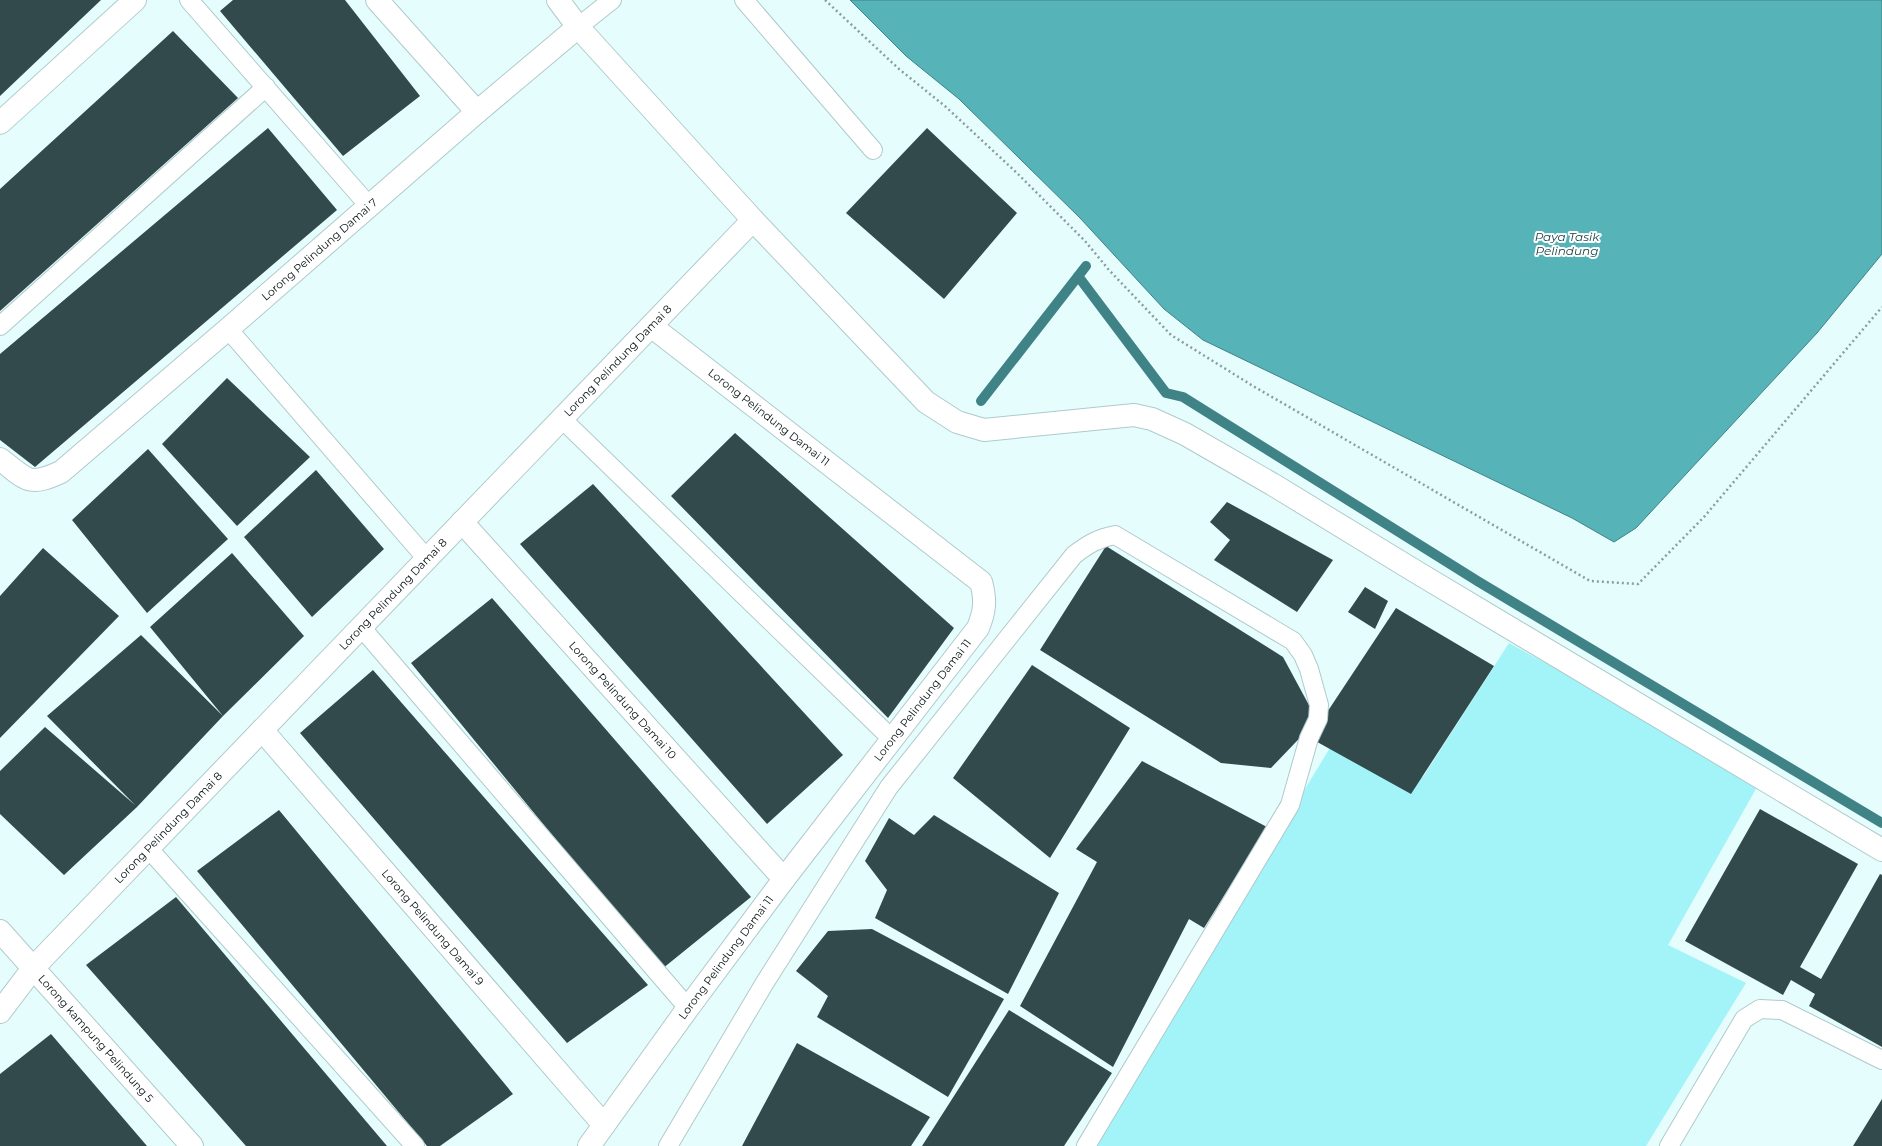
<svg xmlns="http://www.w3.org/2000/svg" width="1882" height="1146" font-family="Montserrat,sans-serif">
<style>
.green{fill:#a3f4f9}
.water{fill:#56b3b8;stroke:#3f8386}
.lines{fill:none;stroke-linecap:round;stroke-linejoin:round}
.stream{stroke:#3f8386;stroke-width:10}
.building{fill:#324a4b}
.service-casing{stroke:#afcacc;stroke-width:20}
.minor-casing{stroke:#afcacc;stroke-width:24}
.path{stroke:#8b9d9e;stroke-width:2.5;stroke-dasharray:2 3;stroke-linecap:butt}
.service{stroke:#fff;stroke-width:18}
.minor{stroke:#fff;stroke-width:22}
.labels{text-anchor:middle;stroke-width:4;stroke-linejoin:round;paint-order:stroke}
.street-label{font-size:11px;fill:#081213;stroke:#fff}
.water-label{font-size:12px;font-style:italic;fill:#113e40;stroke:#fff}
</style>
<rect width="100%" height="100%" fill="#e6fdfe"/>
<path class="green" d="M1509 643 1761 780 1668 945 1746 983 1646 1146H1088L1339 733 1423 777Z"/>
<path class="water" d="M850 0H1882V254L1817 333 1636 528 1614 542 1572 518 1203 340 1164 309 1080 218 959 99 906 56Z"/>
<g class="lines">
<path class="stream" d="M1078 276 1166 393 1183 397 1479 582 1882 823
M981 401 1086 266"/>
</g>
<path class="building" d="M0 0H101L0 96Z
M233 0H345L420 96 343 156 220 11Z
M173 31 238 98 0 311V189Z
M268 128 337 210 35 467 0 440V354Z
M927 128 1017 213 944 299 846 213Z
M227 378 310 457 237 526 162 444Z
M735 433 954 628 888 718 671 496Z
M148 449 228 539 147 613 72 520Z
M316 470 384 549 312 617 244 537Z
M593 484 843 755 767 824 520 544Z
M1227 502 1333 560 1297 612 1214 560 1230 540 1210 522Z
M1106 546 1283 657 1317 720 1271 768 1221 763 1040 650Z
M43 548 119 616 0 738V596Z
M232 553 304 636 223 716 150 627Z
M1365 587 1388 601 1375 629 1348 612Z
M492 598 751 897 662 969 411 663Z
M1396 608 1494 666 1411 794 1310 738Z
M141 635 223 716 137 807 64 875 0 814V771L45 727 135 805 47 716Z
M1032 665 1130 728 1050 858 953 778Z
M373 670 648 985 567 1043 300 733Z
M1142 761 1267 827 1204 928 1189 919 1113 1067 1020 1006 1097 862 1076 849Z
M1760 809 1858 864 1800 967 1821 979 1880 874 1882 875V1047L1809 1006 1815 994 1791 980 1783 995 1685 941Z
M279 810 513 1094 440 1146H427L197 871Z
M934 815 1059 893 1008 994 875 918 887 890 865 861 889 818 914 835Z
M176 897 387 1146H246L86 965Z
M872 929 1004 999 948 1097 817 1017 828 996 796 971 828 931Z
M1009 1010 1112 1073 1064 1146H922Z
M51 1034 147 1146H0V1074Z
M797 1043 930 1117 911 1146H742Z
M1882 1099V1146H1853Z"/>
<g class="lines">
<defs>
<path id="service" d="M189 0 370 207
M744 0 873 150
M578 27 612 0
M0 326 266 87
M228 329 427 559
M562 419 892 739
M361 627 688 1008
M148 848 415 1146
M668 1146 764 984 889 787 1074 555C1087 545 1098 538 1115 535L1293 641 1303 655 1309 669 1319 705 1318 719 1309 738 1290 805 1086 1146
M1669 1146 1744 1019 1760 1009 1782 1010 1882 1060"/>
<g id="minor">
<path d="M377 0 477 112"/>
<path d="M558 0 578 27 753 220 926 402 957 422 984 430 1134 415 1152 419 1185 434 1272 484 1418 573 1882 850"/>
<path d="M0 123 135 0"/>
<path id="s1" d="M0 459C27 480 28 487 61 472L228 329 477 112 578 27"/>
<path id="s2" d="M462 522 784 879"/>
<path id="s3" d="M262 730 604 1125"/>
<path id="s4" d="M0 931 192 1146"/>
<path id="s5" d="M0 1012 34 967 753 220"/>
<path id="s6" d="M589 1146 688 1008 784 879 978 628C985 611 986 600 981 582L651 326"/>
</g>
</defs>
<use href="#service" class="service-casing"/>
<use href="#minor" class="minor-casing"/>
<path class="path" d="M825 0 899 69 946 107 1018 174 1085 241 1109 270 1171 335 1253 386 1590 581 1638 584 1704 517 1882 307"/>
<use href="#service" class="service"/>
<use href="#minor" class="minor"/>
</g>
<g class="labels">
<g class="street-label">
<text dy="4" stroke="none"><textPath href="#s1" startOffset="410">Lorong Pelindung Damai 7</textPath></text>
<text dy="4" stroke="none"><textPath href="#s5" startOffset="898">Lorong Pelindung Damai 8</textPath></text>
<text transform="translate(769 417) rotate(38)" y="4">Lorong Pelindung Damai 11</text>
<text dy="4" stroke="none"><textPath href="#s5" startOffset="574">Lorong Pelindung Damai 8</textPath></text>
<text dy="4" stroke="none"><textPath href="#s2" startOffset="240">Lorong Pelindung Damai 10</textPath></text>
<text dy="4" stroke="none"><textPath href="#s6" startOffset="557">Lorong Pelindung Damai 11</textPath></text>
<text dy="4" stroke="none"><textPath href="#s5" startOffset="250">Lorong Pelindung Damai 8</textPath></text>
<text dy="4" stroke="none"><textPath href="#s3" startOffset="261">Lorong Pelindung Damai 9</textPath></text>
<text dy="4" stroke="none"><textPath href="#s6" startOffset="233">Lorong Pelindung Damai 11</textPath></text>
<text dy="4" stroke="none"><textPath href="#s4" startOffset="144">Lorong kampung Pelindung 5</textPath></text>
</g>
<g class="water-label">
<text x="1567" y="241">Paya Tasik<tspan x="1567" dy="14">Pelindung</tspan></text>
</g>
</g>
</svg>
